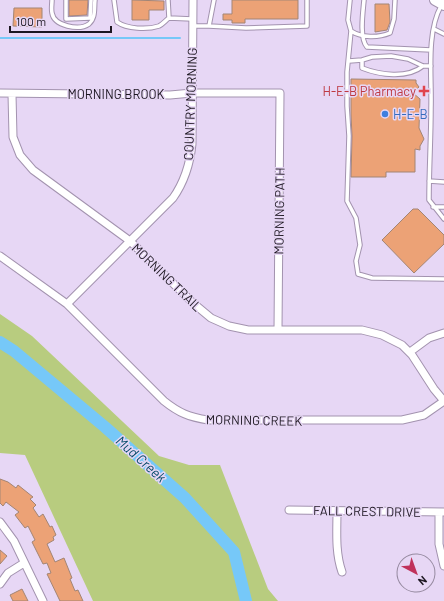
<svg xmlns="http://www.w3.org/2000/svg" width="444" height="601" font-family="Barlow,sans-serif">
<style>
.green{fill:#b8cc7f}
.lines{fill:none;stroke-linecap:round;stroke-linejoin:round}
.stream{stroke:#76c8f8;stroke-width:2}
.river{stroke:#76c8f8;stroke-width:12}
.building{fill:#eca276;stroke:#a38574}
.service-casing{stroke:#a393af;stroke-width:5.5}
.minor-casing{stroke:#a393af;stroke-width:9}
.secondary-casing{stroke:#a393af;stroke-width:12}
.service{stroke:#fff;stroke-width:3.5}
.minor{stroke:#fff;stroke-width:7}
.secondary{stroke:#fff;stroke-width:10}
.health-dot{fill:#e0444e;stroke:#e7d7f5;stroke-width:1.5}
.shop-dot{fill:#3f7fe0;stroke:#e7d7f5;stroke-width:1.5}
.labels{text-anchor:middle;stroke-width:3;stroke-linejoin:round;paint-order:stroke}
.health-label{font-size:13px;fill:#be3a42;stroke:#e7d7f5;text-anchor:end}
.street-label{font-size:13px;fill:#1d1721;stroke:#e7d7f5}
.shop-label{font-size:13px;fill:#366cbe;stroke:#e7d7f5;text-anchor:start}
.water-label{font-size:14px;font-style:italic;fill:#054b6a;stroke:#e7d7f5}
</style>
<rect width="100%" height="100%" fill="#e7d7f5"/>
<path class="green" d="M0 314 32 336 159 456 189 465H220L268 589 278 601H93L25 455 0 453Z"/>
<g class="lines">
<path class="stream" d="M0 38H180"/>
<path class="river" d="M0 342 14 351 105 427 185 498 234 552 246 601"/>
</g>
<path class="building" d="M69 0H88L87 15 69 16Z
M132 0 164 1V10H149V20H132Z
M232 0H298V19H245V23H232V20H223V14H232Z
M375 4H389L390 22 387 30 375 32Z
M14 8H42V27L13 26Z
M351 79 416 80V83L419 87 413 93 420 99 419 128 424 139 420 146V150L415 149V172H386V177H351L352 136 351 115Z
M413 209H418L444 235V244L414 273 382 240Z
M0 479 8 482 16 488 18 485 33 497 30 499 36 505 33 508 39 517 43 514 50 527 52 526 56 535 53 537 54 540 47 544 55 562 64 558 72 578 70 579 75 591 78 590 83 601H60L47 574 51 573 47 563 43 564 32 542 35 540 28 526 25 528 15 515 19 512 6 502 3 506 0 503Z
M0 550 7 556 0 564Z
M22 589 28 601H13L10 595Z"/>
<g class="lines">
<defs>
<path id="service" d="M52 0C52 4 51 9 52 13 54 26 79 31 89 24 96 18 94 8 95 0
M66 0V19L90 18 91 0
M114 0 117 22C127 29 147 30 159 26 163 24 166 20 169 18L192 19
M168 0 169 18
M350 0 348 20 351 31C362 38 378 38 390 33L394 19 395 0
M364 0C363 12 359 38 367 47L431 50
M441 6C426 33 432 77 431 108 431 139 429 169 429 200L444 219
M192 26H209L214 0
M209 26 246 28 307 26V0
M434 29 444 34
M351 31 347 72V106L349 136 347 201 356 218 360 245 356 261 358 274 372 278 444 279
M362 60V68C380 75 407 79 423 66
M349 61 362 60 372 57 391 56 408 59 423 66H431
M429 181 444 182
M433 207H444"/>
<path id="minor" d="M0 93 170 95 192 93H280L278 330
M12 94 13 137 20 155 33 170 130 241 193 303 211 318 229 326 248 330H362L382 335 402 345 412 355 434 389 444 401
M0 256 67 304 164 401C179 413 189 417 208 420H402L424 415 444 401
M67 304 173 198C185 181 190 164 192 144L193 0
M410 352 429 338 444 333
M289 510 444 512
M337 511C337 531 335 552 342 572
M439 512V544L444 566
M0 522 14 541 43 601
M0 584 8 573 24 563"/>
<path id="secondary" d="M435 0 444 5"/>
</defs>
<use href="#service" class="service-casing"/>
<use href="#minor" class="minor-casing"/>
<use href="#secondary" class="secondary-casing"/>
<use href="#service" class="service"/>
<use href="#minor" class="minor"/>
<use href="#secondary" class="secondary"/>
</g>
<path class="health-dot" d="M422 85h4v4h4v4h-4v4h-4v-4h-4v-4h4z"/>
<circle class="shop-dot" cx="385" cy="114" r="4"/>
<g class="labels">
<g class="health-label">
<text x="416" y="96">H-E-B Pharmacy</text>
</g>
<g class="street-label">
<text x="116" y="99">MORNING BROOK</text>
<text transform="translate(190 104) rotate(-88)" y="5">COUNTRY MORNING</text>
<text transform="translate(279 211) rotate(-89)" y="5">MORNING PATH</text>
<text transform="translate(167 277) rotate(44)" y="5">MORNING TRAIL</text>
<text transform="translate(254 420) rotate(1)" y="5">MORNING CREEK</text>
<text transform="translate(367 511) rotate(1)" y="5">FALL CREST DRIVE</text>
</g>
<g class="shop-label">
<text x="393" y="119">H-E-B</text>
</g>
<g class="water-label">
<text transform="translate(141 459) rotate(42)" y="5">Mud Creek</text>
</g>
</g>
<g transform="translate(416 573) rotate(139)"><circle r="19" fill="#e7d7f5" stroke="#968aa0"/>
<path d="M0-3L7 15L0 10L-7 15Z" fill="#c0315b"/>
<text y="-6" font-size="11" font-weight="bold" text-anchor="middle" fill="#1d1721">N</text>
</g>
<path d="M10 26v6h101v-6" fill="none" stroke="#1d1721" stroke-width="2"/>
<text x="16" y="26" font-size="12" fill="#1d1721" stroke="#e7d7f5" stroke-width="3" paint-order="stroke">100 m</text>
</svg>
